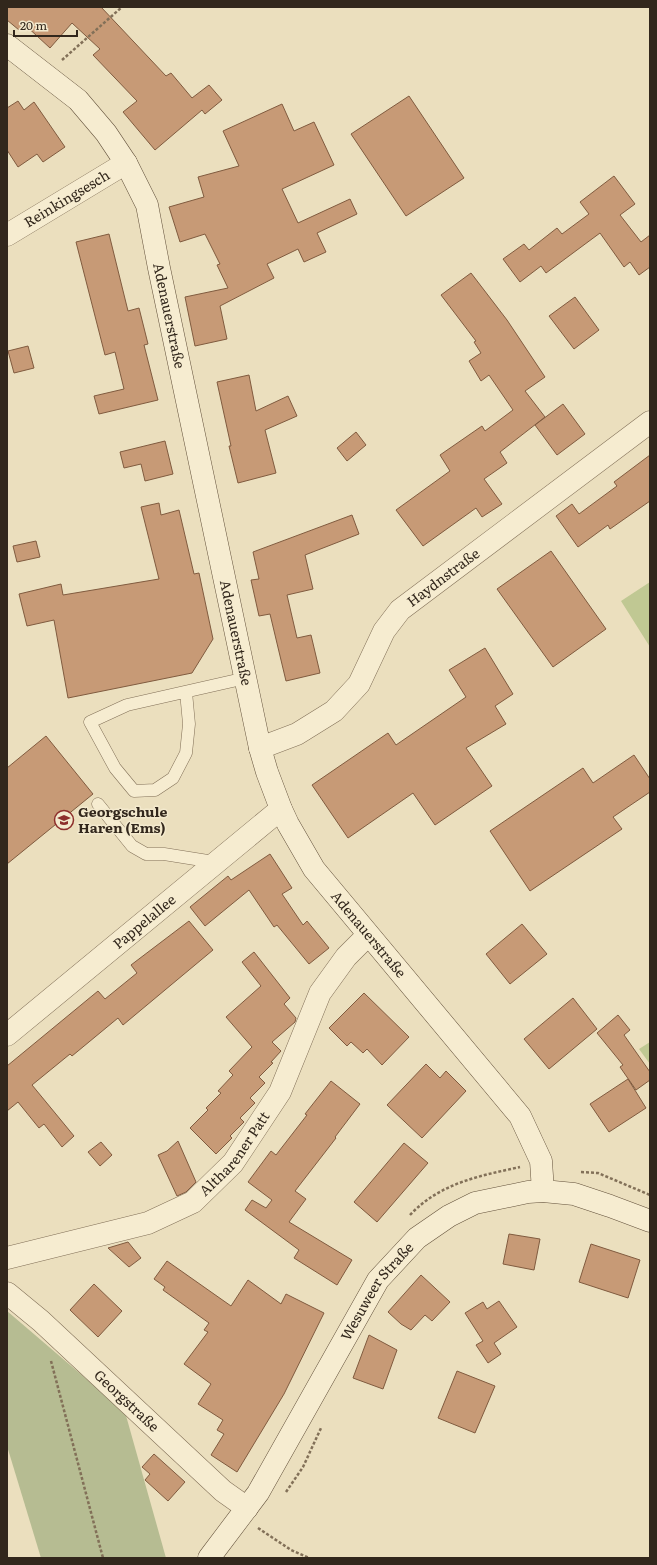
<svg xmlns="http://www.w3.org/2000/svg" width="657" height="1565" font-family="Literata,serif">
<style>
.green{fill:#c0c893}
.cemetery{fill:#b6bc92}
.building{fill:#c79a76;stroke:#805b3f}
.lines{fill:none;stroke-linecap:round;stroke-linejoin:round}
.lane-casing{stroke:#827058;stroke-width:13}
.street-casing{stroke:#827058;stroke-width:23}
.secondary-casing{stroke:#63513b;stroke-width:23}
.path{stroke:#827058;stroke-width:2.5;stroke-dasharray:3 2;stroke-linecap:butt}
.lane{stroke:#f6ecd0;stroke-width:12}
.street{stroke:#f6ecd0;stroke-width:22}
.secondary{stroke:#f6ecd0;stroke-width:22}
.labels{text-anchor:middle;stroke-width:3;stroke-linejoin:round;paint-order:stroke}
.street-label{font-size:14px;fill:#32271c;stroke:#f3e9cd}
.poi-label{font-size:14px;font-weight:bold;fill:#32271c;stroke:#f3e9cd;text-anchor:start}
</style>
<rect width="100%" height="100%" fill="#ebdfbe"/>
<path class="green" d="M650 582V647L621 601Z
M650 1042V1064L639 1049Z"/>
<path class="cemetery" d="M7 1311 125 1412 166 1558H41L7 1446Z"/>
<path class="building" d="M7 7H101L166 76 171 73 192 98 209 85 222 100 205 114 202 110 155 150 123 112 137 101 93 55 100 49 72 23 50 48 24 24 19 30 7 20Z
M409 96 464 178 406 216 351 134Z
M18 101 24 110 34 102 65 147 43 162 37 154 18 167 7 150V108Z
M282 104 294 131 314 122 334 165 282 189 298 223 350 199 357 214 317 233 326 252 304 262 298 249 267 264 274 278 220 306 227 339 195 346 185 297 228 288 217 265 220 264 205 234 180 242 169 207 204 197 198 177 239 166 223 131Z
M614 176 635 204 620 215 641 242 650 235V267L639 275 630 262 624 267 600 233 546 273 541 266 520 282 503 259 524 244 529 250 557 228 562 234 589 214 580 202Z
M109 234 128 311 139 308 148 344 144 345 158 400 99 414 94 396 124 389 115 352 105 355 76 242Z
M471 273 507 320 545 377 525 391 545 417 500 452 507 463 484 479 502 504 482 517 476 508 423 546 396 510 450 471 440 455 482 426 485 431 513 410 489 375 481 381 469 361 481 353 474 342 476 341 441 295Z
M575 297 599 330 574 349 549 316Z
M28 346 34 368 14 373 8 351Z
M249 375 256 411 288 396 297 416 265 430 276 473 238 483 229 446H231L217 382Z
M563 404 585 434 557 455 535 425Z
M356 432 366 445 347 461 337 448Z
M165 441 173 474 145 481 141 464 124 468 120 452Z
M650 455V501L610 529 608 525 578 547 556 516 572 504 579 514 617 486 614 482Z
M159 503 161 515 179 510 194 574 199 573 213 639 192 673 68 698 54 620 27 626 19 594 61 584 63 595 159 579 141 507Z
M352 515 359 534 305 555 313 589 287 595 297 638 311 635 320 673 286 681 270 614 259 616 251 580 259 579 253 552Z
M36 541 40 557 17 562 13 546Z
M551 551 606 629 553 667 497 589Z
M485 648 513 694 495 706 506 724 466 748 492 786 435 825 413 793 348 838 312 785 388 733 396 745 466 697 449 670Z
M46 736 93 794 7 864V768Z
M634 755 650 779V792L613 817 622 829 530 891 490 831 583 768 593 783Z
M270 854 292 888 282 894 303 925 307 921 329 948 309 964 277 925 274 927 249 890 205 926 190 907 228 876 231 880Z
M189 921 213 950 123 1025 118 1018 72 1056 70 1054 32 1085 74 1136 62 1147 44 1124 39 1128 18 1102 7 1111V1066L98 991 105 999 137 973 131 965Z
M522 924 547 954 510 984 486 954Z
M254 952 290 998 284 1004 296 1018 295 1022 272 1042 281 1051 271 1062 273 1063 259 1077 265 1083 250 1098 255 1103 240 1118 244 1122 230 1136 232 1138 216 1154 190 1128 208 1110 206 1108 221 1093 218 1091 233 1075 229 1071 252 1047 226 1017 261 986 242 962Z
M364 993 409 1037 382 1065 367 1049 363 1053 351 1042 347 1046 329 1028Z
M573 998 597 1029 549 1069 524 1039Z
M618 1015 630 1030 624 1035 650 1072V1080L636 1090 620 1067 623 1065 597 1033Z
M426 1064 440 1078 446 1071 466 1091 422 1138 387 1105Z
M628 1079 646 1108 609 1132 590 1104Z
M331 1081 360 1104 335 1137 336 1138 295 1191 306 1199 289 1222 352 1260 337 1285 294 1258 299 1250 245 1210 252 1200 266 1208 272 1200 248 1182 271 1151 276 1155 307 1115 305 1114Z
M178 1141 196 1182 186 1192 177 1196 158 1155 167 1151Z
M101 1142 112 1155 100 1166 88 1152Z
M404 1143 428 1163 377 1222 354 1202Z
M509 1234 540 1239 534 1270 503 1264Z
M128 1242 141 1258 129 1267 108 1248Z
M591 1244 640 1260 628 1298 579 1282Z
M167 1261 231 1306 248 1280 281 1304 286 1294 324 1313 284 1394 237 1472 211 1455 224 1434 217 1430 223 1420 198 1404 211 1384 184 1364 208 1332 204 1330 209 1323 163 1290 165 1287 154 1279Z
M421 1275 450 1302 432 1321 425 1315 411 1330 401 1324 388 1312Z
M94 1284 122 1311 98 1337 70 1310Z
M499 1301 517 1327 494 1343 501 1354 488 1363 476 1345 483 1341 465 1313 483 1302 487 1309Z
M369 1335 397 1350 383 1389 353 1378Z
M457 1371 495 1386 475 1433 438 1418Z
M154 1454 185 1482 168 1501 145 1480 150 1474 142 1467Z"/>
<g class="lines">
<defs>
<path id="lane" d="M186 692 189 724 186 753 173 778 155 790 134 791 115 768 90 722 127 705 246 678
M98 804 132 846 146 854H164L214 862"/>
<g id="street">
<path id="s1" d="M7 235 126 163"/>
<path id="s2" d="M260 748 297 734 334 711 359 684 384 631 400 610 650 422"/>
<path id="s3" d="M7 1035 281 809"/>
<path id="s4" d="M7 1258 148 1223 193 1202 233 1163 280 1092 320 993 346 957 368 935"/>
<path id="s5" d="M7 1293 41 1321 223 1491 247 1508"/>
</g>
<g id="secondary">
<path id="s6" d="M7 45 78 100 106 133 126 163 147 205 159 268 260 748 267 772 281 809 288 824 314 869 520 1116 541 1161 543 1191"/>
<path id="s7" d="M209 1558 258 1493 378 1280 417 1238 449 1216 475 1203 528 1192 543 1191 574 1194 610 1206 650 1221"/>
</g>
</defs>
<use href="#lane" class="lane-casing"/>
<use href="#street" class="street-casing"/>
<use href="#secondary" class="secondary-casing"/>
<path class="path" d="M62 60 122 7
M581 1172 598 1173 650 1195
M410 1215C440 1183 479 1176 520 1167
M51 1361 103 1558
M286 1492 303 1467 321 1428
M258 1528 291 1550 309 1558"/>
<use href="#lane" class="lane"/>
<use href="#street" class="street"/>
<use href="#secondary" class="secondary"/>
</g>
<defs>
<symbol id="school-ring" viewBox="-11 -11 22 22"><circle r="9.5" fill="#f3e9cd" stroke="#8d2e2b" stroke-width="1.5"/><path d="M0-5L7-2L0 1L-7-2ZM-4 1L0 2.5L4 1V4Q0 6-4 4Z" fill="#8d2e2b"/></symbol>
</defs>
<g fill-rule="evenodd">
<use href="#school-ring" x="53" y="809" width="22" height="22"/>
</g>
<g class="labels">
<g class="street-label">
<text dy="5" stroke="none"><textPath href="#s1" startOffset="70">Reinkingsesch</textPath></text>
<text dy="5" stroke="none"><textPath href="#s6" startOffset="329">Adenauerstraße</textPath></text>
<text dy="5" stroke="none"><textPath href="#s2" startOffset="259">Haydnstraße</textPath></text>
<text dy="5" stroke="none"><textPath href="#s6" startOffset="653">Adenauerstraße</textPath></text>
<text dy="5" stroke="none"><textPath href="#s3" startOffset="178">Pappelallee</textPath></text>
<text dy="5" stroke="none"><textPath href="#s6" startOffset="989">Adenauerstraße</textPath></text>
<text dy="5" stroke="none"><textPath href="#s4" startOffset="259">Altharener Patt</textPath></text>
<text dy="5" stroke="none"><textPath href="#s7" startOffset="316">Wesuweer Straße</textPath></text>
<text dy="5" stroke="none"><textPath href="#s5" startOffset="161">Georgstraße</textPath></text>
</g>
<g class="poi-label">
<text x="78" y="817">Georgschule<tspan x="78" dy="16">Haren (Ems)</tspan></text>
</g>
</g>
<rect width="657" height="1565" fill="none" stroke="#32271c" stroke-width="16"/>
<path d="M14 30v6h63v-6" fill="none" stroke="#32271c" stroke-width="2"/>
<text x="20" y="30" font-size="12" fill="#32271c" stroke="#f3e9cd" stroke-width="3" paint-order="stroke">20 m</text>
</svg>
